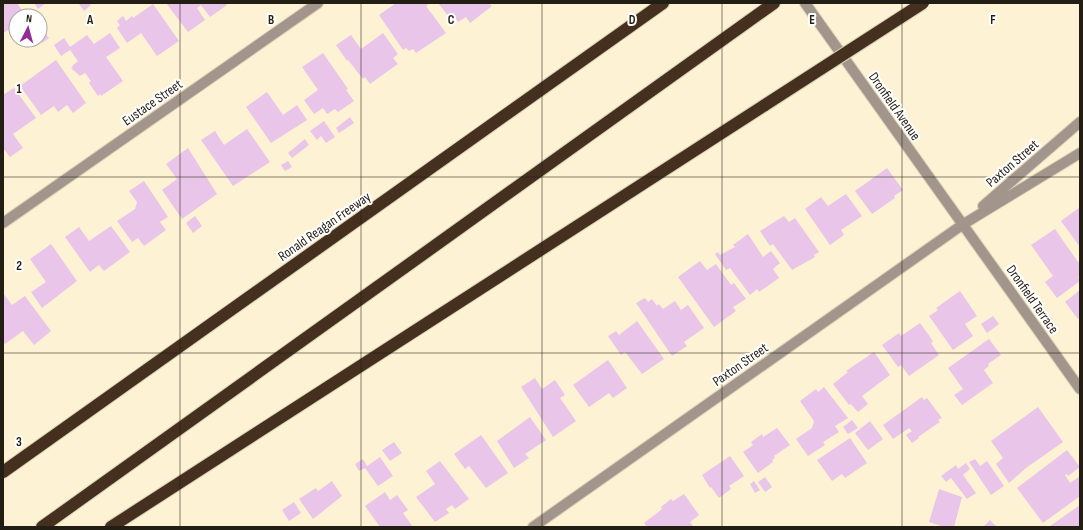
<svg xmlns="http://www.w3.org/2000/svg" width="1083" height="530" font-family="'Sofia Sans Condensed',sans-serif">
<style>
.building{fill:#eac5ea}
.lines{fill:none;stroke-linecap:round;stroke-linejoin:round}
.minor-casing{stroke:#dad0b4;stroke-width:12}
.highway-casing{stroke:#dad0b4;stroke-width:14}
.minor{stroke:#a1958c;stroke-width:10}
.highway{stroke:#452f1f;stroke-width:12}
.highway-bridge-casing{stroke:#dad0b4;stroke-width:14;stroke-linecap:butt}
.highway-bridge{stroke:#452f1f;stroke-width:12}
.grid{fill:none;stroke:#231e13;stroke-width:1;stroke-opacity:0.55}
.labels{text-anchor:middle;stroke-width:4;stroke-linejoin:round;paint-order:stroke}
.street-label{font-size:14px;fill:#231e13;stroke:#fff}
.grid-label{font-size:13px;text-anchor:middle;font-weight:bold;fill:#231e13;stroke:#fff;stroke-width:4;stroke-linejoin:round;paint-order:stroke}
</style>
<rect width="100%" height="100%" fill="#fdf2d3"/>
<path class="building" d="M3 3H17L26 16H16V37L10 29 3 33Z
M34 3H46L38 9Z
M80 3H90L91 5 84 11 79 4Z
M166 3H225L227 5 210 17 201 5 197 8 205 20 188 32Z
M396 3H427L428 5 426 6 446 33 416 53 413 49 409 51 406 48 403 50 379 15Z
M438 3H489L492 6 470 23 466 17 458 22 453 14 449 17Z
M153 4 179 41 157 56 141 33 127 43 117 28 120 25 117 21 123 16 126 21 132 16 133 18Z
M43 29 49 38 42 43 40 40V30Z
M110 33 120 48 106 57 123 81 101 96 100 94 98 96 89 83 91 81 85 73 80 76 71 68 73 67 72 66 78 61 70 50 61 56 54 45 64 38 70 47 87 35 94 44Z
M383 33 398 54 393 58 398 64 370 84 365 77 363 79 348 60 347 61 336 45 351 35 361 49Z
M323 53 348 89 346 90 354 101 338 112 335 109 327 114 323 108 314 114 304 100 318 90 302 67Z
M56 60 86 103 73 113 67 105 58 112 54 106 41 115 20 86Z
M14 88 36 118 13 134 23 148 10 157 3 148V95Z
M267 92 283 115 297 105 307 120 271 143 246 107Z
M350 117 354 123 339 133 336 128Z
M324 121 335 137 326 143 321 136 317 140 310 131Z
M247 129 270 162 233 186 201 140 215 131 224 145Z
M305 139 309 145 292 158 288 153Z
M188 148 217 194 182 219 162 190 177 179 166 164Z
M288 161 292 167 285 171 281 165Z
M887 168 903 190 894 196 895 198 872 214 855 191Z
M144 181 168 217 160 222 166 230 144 246 138 238 132 242 117 221 135 209 137 202 129 191Z
M846 194 862 216 841 230 844 235 830 245 805 209 821 197 828 206Z
M1080 207V247L1061 221Z
M195 216 202 226 193 233 186 223Z
M784 216 789 222 795 218 819 252 814 255 815 257 792 270 773 244 770 246 760 231Z
M111 226 130 252 104 271 99 265 90 272 65 237 79 227 89 241Z
M1055 229 1078 262 1080 261V276L1078 277 1080 281 1057 298 1045 282 1053 276 1031 245Z
M748 234 763 257 771 251 780 263 773 269 779 278 759 292 757 289 750 295 730 268 726 270 715 254 718 252 720 255 735 247 733 245Z
M51 244 77 281 42 308 31 292 46 282 30 259Z
M700 261 707 270 716 264 731 285 734 283 746 299 733 307 736 311 714 327 678 277Z
M1080 290V317L1078 319 1065 302Z
M960 291 977 316 965 324 973 336 953 350 929 316 938 310 936 308Z
M3 293 12 305 25 296 51 331 34 345 23 331 5 344 3 341Z
M645 298 648 302 652 299 657 306 659 304 663 309 675 301 681 310 688 305 704 328 684 342 687 346 672 356 636 303Z
M993 316 999 324 987 333 981 324Z
M637 321 664 359 642 374 625 352 621 355 608 336 616 331 619 335Z
M920 323 933 341 931 343 939 355 909 376 901 365 898 367 882 345 899 333 901 336Z
M989 339 1001 355 988 364 989 366 984 370 993 383 962 405 954 395 963 389 948 368Z
M874 352 890 375 862 396 868 404 858 412 851 404 849 405 833 384 848 372 846 371Z
M608 360 627 388 613 398 609 393 589 407 573 385Z
M535 378 542 389 555 380 565 395 560 398 576 421 553 437 521 387Z
M824 387 848 418 835 426 839 432 823 442 825 445 808 456 796 439 812 428 814 421 800 401 816 389 818 392Z
M922 397 924 400 927 398 942 418 938 420 940 422 918 437 919 438 912 443 906 435 912 431 909 428 893 439 883 425Z
M1038 407 1063 442 1026 468 1009 483 996 464 1003 458 991 441Z
M530 417 546 440 525 454 529 458 514 468 497 441Z
M852 420 858 428 848 434 843 427Z
M870 421 883 439 868 450 855 433Z
M777 428 790 445 774 456 775 458 772 460 773 462 758 473 743 452 753 445 751 442 762 434 763 437Z
M481 435 508 473 486 488 469 466 465 469 454 454Z
M850 438 867 463 845 478 842 474 832 481 817 460Z
M394 442 402 453 390 461 382 450Z
M1067 450 1080 467 1068 476 1067 474 1065 475 1070 483 1080 476V496L1043 523 1017 488Z
M730 456 744 476 729 486 731 489 719 498 711 487 710 488 702 475Z
M380 457 393 476 378 486 365 468 359 471 355 464 363 459 367 466Z
M975 459 980 466 987 461 1004 486 991 495 969 462Z
M440 461 469 499 455 509 452 505 446 509 449 513 435 522 416 497 435 484 426 471Z
M966 463 970 469 963 475 976 493 967 499 951 478 946 482 941 476 956 465 958 469Z
M765 477 772 487 765 492 758 482Z
M332 481 342 496 313 519 299 499 316 488 318 491Z
M754 481 760 490 755 493 750 484Z
M939 489 962 497 954 527H944L929 522Z
M385 492 390 500 397 495 408 510 403 513 413 527H380L365 506Z
M684 494 699 515 690 522 694 527H647L644 523 662 509 661 507 671 499 673 501Z
M294 502 301 513 289 521 282 510Z
M1080 505V527H1051L1050 526Z
M990 520 997 527H983Z"/>
<g class="lines">
<defs>
<path id="minor" d="M805 3 1080 389
M983 206 1080 122
M3 223 318 3
M533 527 962 225 1080 153"/>
<path id="highway" d="M3 472 663 3
M42 527 774 3
M111 527 765 105"/>
</defs>
<use href="#minor" class="minor-casing"/>
<use href="#highway" class="highway-casing"/>
<use href="#minor" class="minor"/>
<use href="#highway" class="highway"/>
<defs>
<path id="highway-bridge" d="M765 105 923 3"/>
</defs>
<use href="#highway-bridge" class="highway-bridge-casing"/>
<use href="#highway-bridge" class="highway-bridge"/>
</g>
<path class="grid" d="M180 3V527M361 3V527M542 3V527M722 3V527M902 3V527M3 177H1080M3 353H1080"/>
<g class="labels">
<g class="street-label">
<text transform="translate(152 102) rotate(-35)" y="5">Eustace Street</text>
<text transform="translate(895 106) rotate(55)" y="5">Dronfield Avenue</text>
<text transform="translate(1012 163) rotate(-41)" y="5">Paxton Street</text>
<text transform="translate(324 226) rotate(-35)" y="5">Ronald Reagan Freeway</text>
<text transform="translate(1033 299) rotate(55)" y="5">Dronfield Terrace</text>
<text transform="translate(740 364) rotate(-35)" y="5">Paxton Street</text>
</g>
</g>
<g class="grid-label">
<text x="90" y="24">A</text>
<text x="271" y="24">B</text>
<text x="451" y="24">C</text>
<text x="632" y="24">D</text>
<text x="812" y="24">E</text>
<text x="993" y="24">F</text>
<text x="19" y="93">1</text>
<text x="19" y="270">2</text>
<text x="19" y="446">3</text>
</g>
<rect width="1083" height="530" fill="none" stroke="#231e13" stroke-width="8"/>
<g transform="translate(28 28) rotate(6)"><circle r="19" fill="#ffffff" stroke="#a7a5a1"/>
<path d="M0-3L7 15L0 10L-7 15Z" fill="#912d94"/>
<text y="-6" font-size="11" font-weight="bold" text-anchor="middle" fill="#231e13">N</text>
</g>
</svg>
